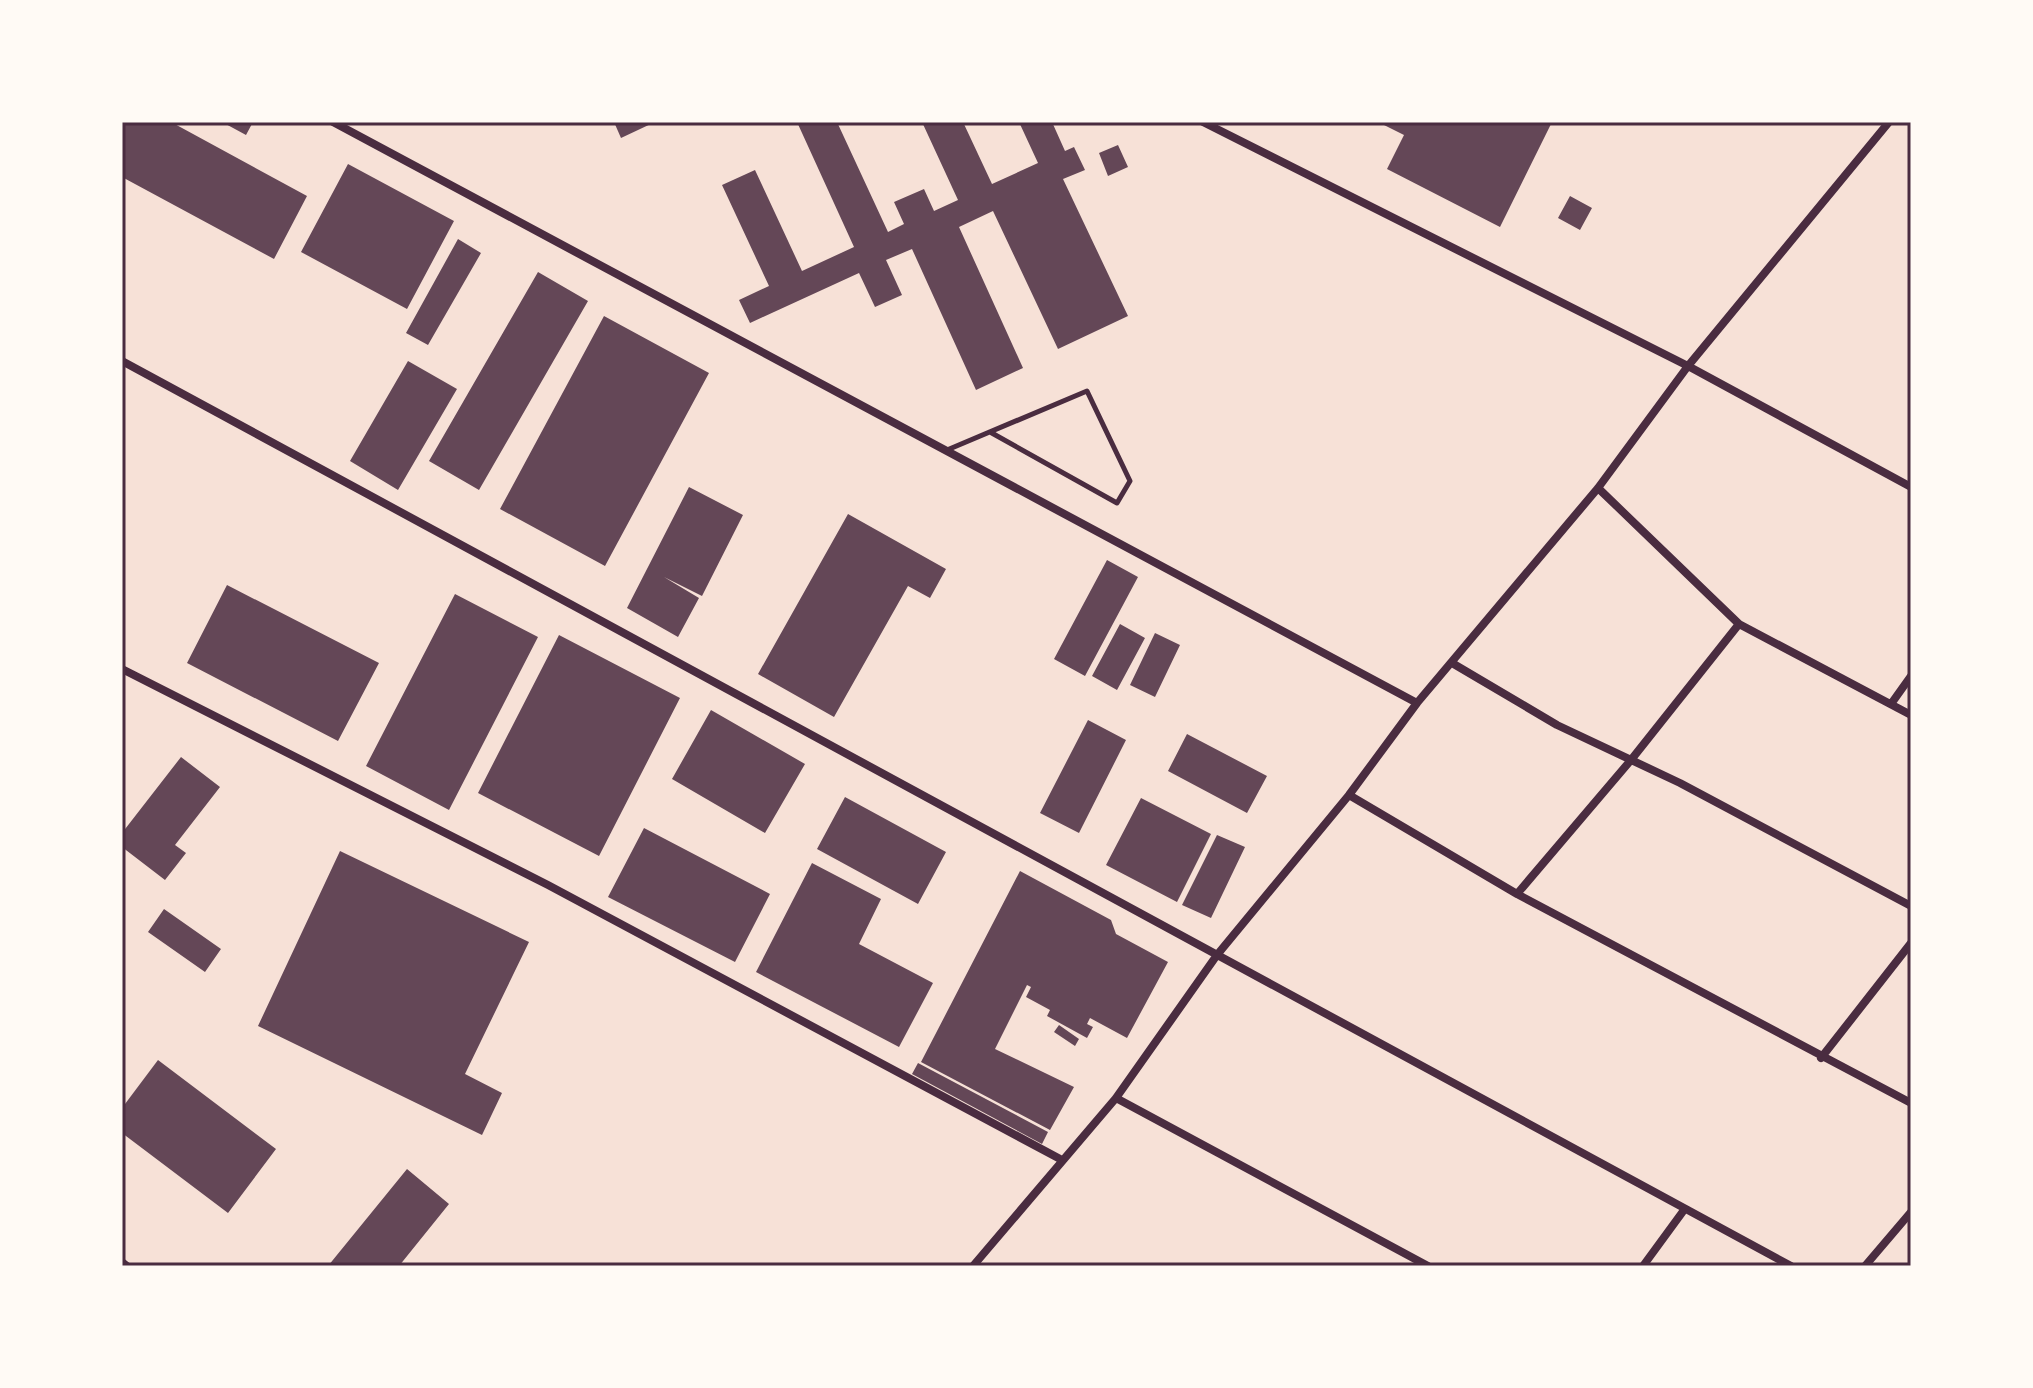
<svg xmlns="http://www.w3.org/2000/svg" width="2033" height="1388" font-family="'Noto Sans',sans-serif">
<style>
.building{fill:#644757}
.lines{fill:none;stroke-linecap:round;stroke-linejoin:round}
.service{stroke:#4a2c40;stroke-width:5}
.minor{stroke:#4a2c40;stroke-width:8}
.neatline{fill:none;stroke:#4a2c40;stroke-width:3}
</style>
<rect width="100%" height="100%" fill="#f7e1d7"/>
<path class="building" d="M122 122H171L307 196 274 259 122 177Z
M222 122H253L246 135Z
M614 122H655L621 138Z
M797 122H837L888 232 904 224 894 202 924 189 934 211 958 200 922 122H963L992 184 1038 163 1019 122H1052L1065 151 1074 147 1085 170 1063 179 1128 316 1058 349 993 211 959 227 1023 368 976 390 912 249 886 260 902 295 875 307 859 273 750 323 739 300 769 286 722 185 755 170 802 271 854 247Z
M1385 122H1552L1500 227 1387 169 1404 135 1384 125Z
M1118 145 1128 167 1108 176 1099 153Z
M348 164 454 221 407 309 301 252Z
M1570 196 1592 208 1580 230 1558 218Z
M458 239 481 253 428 345 406 333Z
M538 272 588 301 479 490 429 461Z
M604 316 709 373 605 566 500 509Z
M408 361 457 389 398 490 350 461Z
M689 487 743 515 702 596 664 577 699 598 678 637 627 608Z
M848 514 946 569 930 598 908 586 834 717 758 674Z
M1107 560 1138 577 1085 676 1054 659Z
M227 585 379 663 338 741 187 663Z
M455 594 538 637 449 810 366 766Z
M1120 624 1145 638 1117 690 1092 676Z
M1155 633 1180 645 1155 697 1130 685Z
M559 635 680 698 599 856 478 793Z
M711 710 805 764 765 833 672 779Z
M1088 720 1126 740 1079 833 1040 813Z
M1187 734 1267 776 1247 813 1168 771Z
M181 757 220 787 175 845 186 853 165 880 122 847V833Z
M845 797 946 852 918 904 817 849Z
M1141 798 1211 834 1177 902 1106 865Z
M644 828 770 894 735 962 608 897Z
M1217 835 1245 847 1211 918 1182 905Z
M340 851 529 942 465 1074 502 1093 482 1135 258 1026Z
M812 863 881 899 859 944 933 983 899 1047 756 972Z
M1020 871 1111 920 1116 934 1168 962 1127 1038 1090 1018 1087 1024 1093 1027 1087 1038 1047 1016 1050 1010 1026 997 1031 987 1027 985 995 1049 1074 1087 1050 1130 921 1062Z
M164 909 221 949 205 972 148 932Z
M1059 1025 1079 1039 1075 1046 1054 1032Z
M158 1060 276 1149 228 1213 122 1133V1108Z
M918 1063 1048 1132 1042 1144 912 1074Z
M407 1169 449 1204 399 1266H328Z"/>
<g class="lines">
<path class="service" d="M947 450 1087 391 1130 481 1117 503 990 432"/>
<path class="minor" d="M333 122 1417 703
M1203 122 1688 366 1911 487
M122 361 1791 1266
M1598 488 1739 624 1911 715
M1452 663 1557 725 1680 783 1911 906
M122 669 548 885 1062 1160
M1891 704 1911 676
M1349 795 1517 894 1911 1103
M1517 894 1631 760 1739 624
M1821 1058 1911 943
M1116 1098 1428 1266
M122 1262 127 1266
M973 1266 1116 1098 1217 955 1349 795 1417 703 1598 488 1688 366 1889 122
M1643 1266 1684 1210
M1865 1266 1911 1212"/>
</g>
<rect width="2033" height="1388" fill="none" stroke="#fffaf5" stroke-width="248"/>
<rect x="124" y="124" width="1785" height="1140" class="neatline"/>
</svg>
